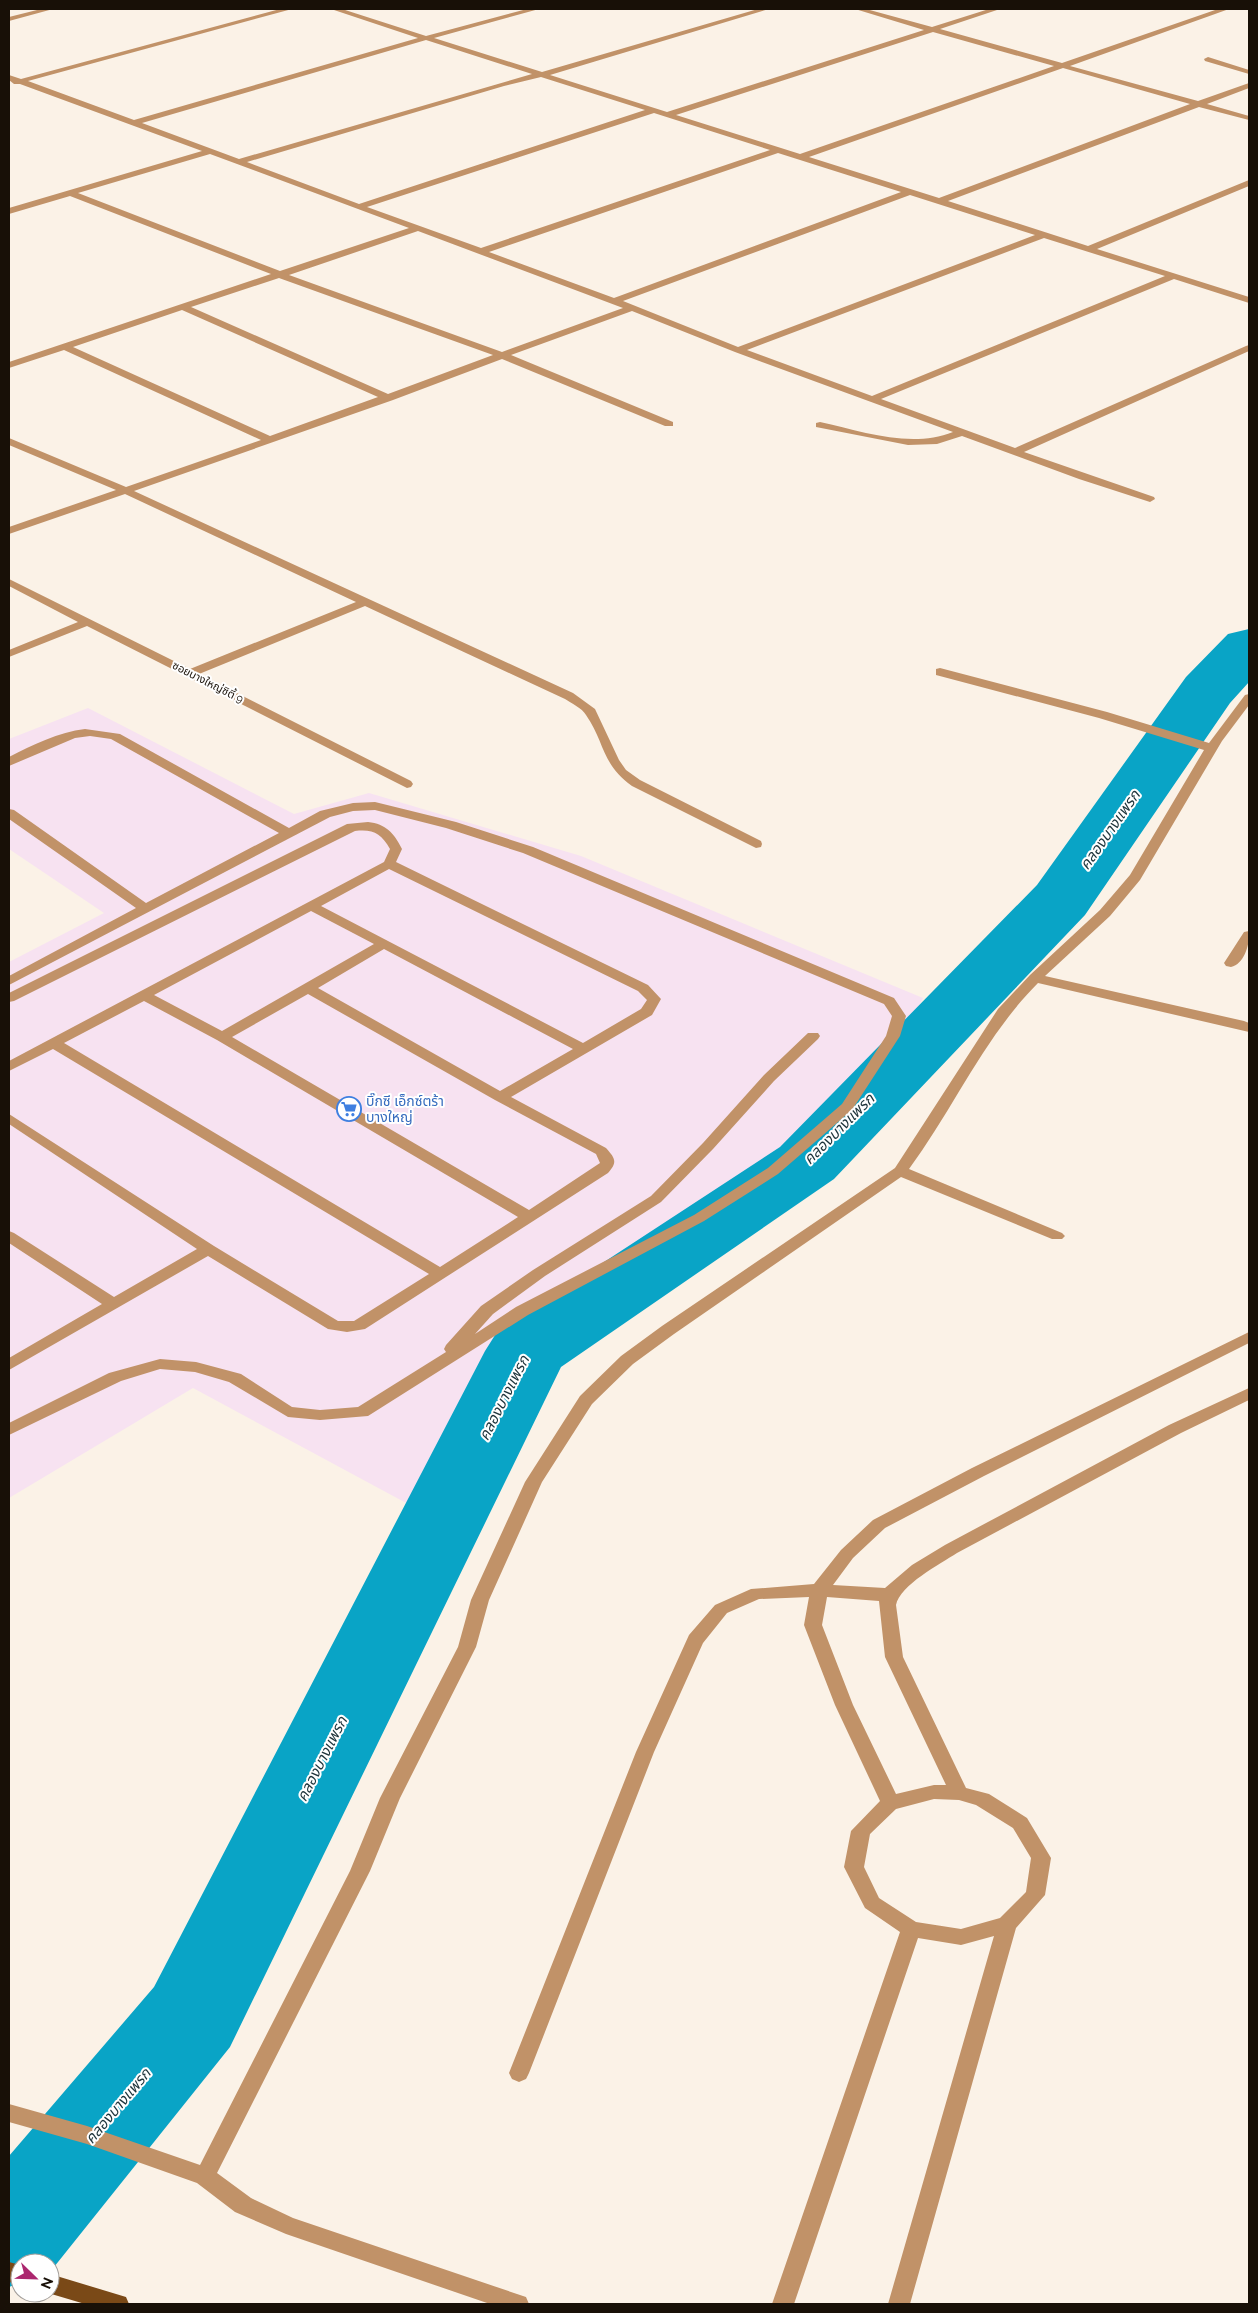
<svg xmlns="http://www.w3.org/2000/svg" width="1258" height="2313" font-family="Raleway,'Noto Sans Thai',sans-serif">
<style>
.commercial{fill:#f7e2f1}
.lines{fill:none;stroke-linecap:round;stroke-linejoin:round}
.river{fill:#09a4c6;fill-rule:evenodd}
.minor{fill:#c19268;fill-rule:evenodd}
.major{fill:#7a4917;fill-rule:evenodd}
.labels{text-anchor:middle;stroke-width:4;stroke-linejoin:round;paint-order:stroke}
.far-street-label{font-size:11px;fill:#181007;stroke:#fff}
.shop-label{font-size:14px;fill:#366cbe;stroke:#fff;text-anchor:start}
.water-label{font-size:15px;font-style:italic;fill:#20363d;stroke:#fff}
</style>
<rect width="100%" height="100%" fill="#fbf2e7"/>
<path class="commercial" d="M88 708 294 814 369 793 581 856 923 998 863 1115 508 1349 421 1511 193 1388 9 1498V962L104 913 9 849V739Z"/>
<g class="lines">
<path class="river" d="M1249 629V682L1230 703 1085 915 834 1179 561 1367 230 2047 50 2272V2263H20V2283L9 2287V2156L154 1987 485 1351 497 1332 780 1147 1037 885 1186 677 1228 634Z"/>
<path class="minor" d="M41 9H53L9 21V17Z
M280 9H292L28 81 134 120 418 38 331 9H342L426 36 527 9H539L434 38 542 72 758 9H769L550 75 667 112 924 30 855 9H866L932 27 989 9H1000L940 29 1062 63 1218 9H1229L1070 66 1198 101 1249 83V88L1207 104 1249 116V120L1199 107 948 201 1088 246 1249 180V186L1097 249 1249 297V303L1174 279 881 399 1015 448 1246 346 1249 345V351L1024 452 1154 497 1155 499 1150 502 1079 479 962 436 937 444 908 445 816 427V423L820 422C862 431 910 449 953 432L735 352 632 311 511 355 673 422V426H665L502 359 393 400 134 491 573 693 595 709 619 760 626 770 640 780 761 841 762 844 761 847 756 848 632 786C601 764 605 742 586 715 582 708 571 703 565 699L365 606 199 674 411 781 413 784 411 787 407 788 87 626 9 657V650L78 622 9 586V579L190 669 356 602 125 494 9 534V527L116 490 9 445V438L126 487 261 440 64 350 9 368V362L271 274 70 196 9 214V208L202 151 20 84H14L9 80V75L21 79ZM933 32 1054 66 800 154 676 115ZM426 40 532 74 239 159 142 123ZM1063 68 1190 104 939 198 809 157ZM541 77 645 110 359 204 247 162 504 86ZM654 113 770 150 481 248 367 207ZM778 153 901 192 614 298 489 252ZM210 154 409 228 280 271 78 193ZM910 195 1035 235 738 347 623 301ZM418 231 623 308 502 352 289 275ZM1044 238 1165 276 872 396 747 350ZM279 278 493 355 388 394 191 307ZM182 310 378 397 270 436 73 347Z
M1208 57 1249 70V74L1205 61 1204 59Z
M940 668 1107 712 1209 743 1245 695 1249 694V705L1222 741 1140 880 1110 916 1045 976 1244 1021 1249 1023V1032L1038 983C984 1037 954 1108 909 1169L1062 1233 1065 1236 1062 1239H1052L901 1177 674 1334 633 1364 592 1404 542 1482 489 1600 476 1647 400 1798 370 1871 217 2173 251 2198 293 2218 526 2297 529 2304H490L286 2234 235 2212 197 2183 87 2144 9 2122V2104L87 2126 200 2165 350 1871 380 1798 458 1647 471 1600 525 1482 580 1396 621 1356 662 1326 895 1168 998 1009 1030 975 1100 910 1130 875 1204 750 1099 718 936 675V669Z
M85 729 120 734 289 828 320 811 353 803 375 802 456 822 533 847 894 998 906 1016 900 1036 852 1110 778 1174 704 1221 528 1315 368 1416 320 1420 288 1417 229 1382 195 1372 160 1369 121 1381 9 1435V1423L109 1373 160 1359 196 1362 241 1374 292 1407 320 1410 358 1407 446 1352 444 1349 446 1345 481 1306 533 1270 651 1196 703 1143 764 1075 808 1033H818L820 1036 818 1039 774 1081 713 1149 661 1202 545 1276 493 1314 475 1334 516 1307 694 1215 768 1168 842 1104 886 1036 892 1016 884 1004 523 853 446 828 375 810 353 811 330 817 9 985V976L136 908 9 819V809L14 810 146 903 279 833 111 739 90 736 75 738 9 766V757C32 745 59 732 85 729Z
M368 822C386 824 394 833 402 849L396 862 648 985 661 999 652 1015 511 1097 606 1148C615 1158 618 1162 608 1173L365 1329 347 1332 328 1329 208 1256 9 1370V1358L102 1304 9 1243V1231L14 1233 114 1297 197 1249 9 1124V1114L214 1246 338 1321H354L429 1274 53 1049 9 1071V1061L384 862 390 849C381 833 373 829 355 831L14 1001 9 1002V993L347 824ZM389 869 638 991 647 1000 641 1009 583 1043 321 906ZM311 911 374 944 222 1031 154 995ZM384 949 573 1049 500 1091 318 988ZM308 994 495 1100 596 1154 600 1163 529 1210 232 1037ZM144 1001 217 1040 518 1217 440 1267 64 1043Z
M1249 931C1250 943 1245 964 1231 967L1226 966 1224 963 1244 932Z
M1249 1332V1343L984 1476 885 1528 853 1558 833 1585 885 1588 912 1565 945 1545 1169 1425 1249 1388V1400L1181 1433 957 1553C940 1564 900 1585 896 1605L903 1657 966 1788 989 1794 1027 1818 1051 1858 1045 1895 1016 1928 910 2304H888L994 1936 961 1945 918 1938 794 2304H772L900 1932 865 1908 844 1867 851 1831 880 1801 835 1705 804 1625 809 1597 759 1599 727 1613 703 1643 654 1752 529 2073 526 2079 519 2082 512 2079 509 2073 636 1752 689 1635 715 1605 751 1589 814 1584 841 1550 873 1520 972 1468ZM827 1597 879 1601 885 1657 946 1785H934L896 1794 853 1705 822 1625ZM934 1799 959 1800 976 1805 1013 1828 1031 1858 1026 1892 1000 1918 961 1929 916 1922 879 1898 864 1867 870 1834 896 1809Z"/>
<path class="major" d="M9 2262 20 2265V2285L9 2282Z
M50 2274 126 2297 129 2304H85L48 2293H50Z"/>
</g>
<defs>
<symbol id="supermarket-ring" viewBox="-11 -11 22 22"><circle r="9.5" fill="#fff" stroke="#3f7fe0" stroke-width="1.5"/><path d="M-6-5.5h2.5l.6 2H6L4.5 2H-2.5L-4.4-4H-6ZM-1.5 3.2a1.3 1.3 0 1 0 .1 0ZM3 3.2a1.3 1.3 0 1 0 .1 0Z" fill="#3f7fe0"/></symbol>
</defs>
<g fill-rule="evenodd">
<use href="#supermarket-ring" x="335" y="1095" width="28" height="28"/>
</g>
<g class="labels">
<g class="far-street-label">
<text transform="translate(208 682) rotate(27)" y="4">ซอยบางใหญ่ซิตี้ 9</text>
</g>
<g class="shop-label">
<text x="366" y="1106">บิ๊กซี เอ็กซ์ตร้า<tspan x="366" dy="16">บางใหญ่</tspan></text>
</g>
<g class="water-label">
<text transform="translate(1110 830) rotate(-55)" y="5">คลองบางแพรก</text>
<text transform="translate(839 1129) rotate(-45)" y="5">คลองบางแพรก</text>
<text transform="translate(504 1398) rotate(-63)" y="5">คลองบางแพรก</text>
<text transform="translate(322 1759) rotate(-63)" y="5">คลองบางแพรก</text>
<text transform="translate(118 2106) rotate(-50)" y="5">คลองบางแพรก</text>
</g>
</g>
<rect width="1258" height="2313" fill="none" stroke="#181007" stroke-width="20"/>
<g transform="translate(35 2278) rotate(113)"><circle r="24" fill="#ffffff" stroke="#a39f9c"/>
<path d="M0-4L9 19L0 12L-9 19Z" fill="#ac276f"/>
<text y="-8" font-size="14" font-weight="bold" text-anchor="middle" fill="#181007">N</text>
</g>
</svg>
